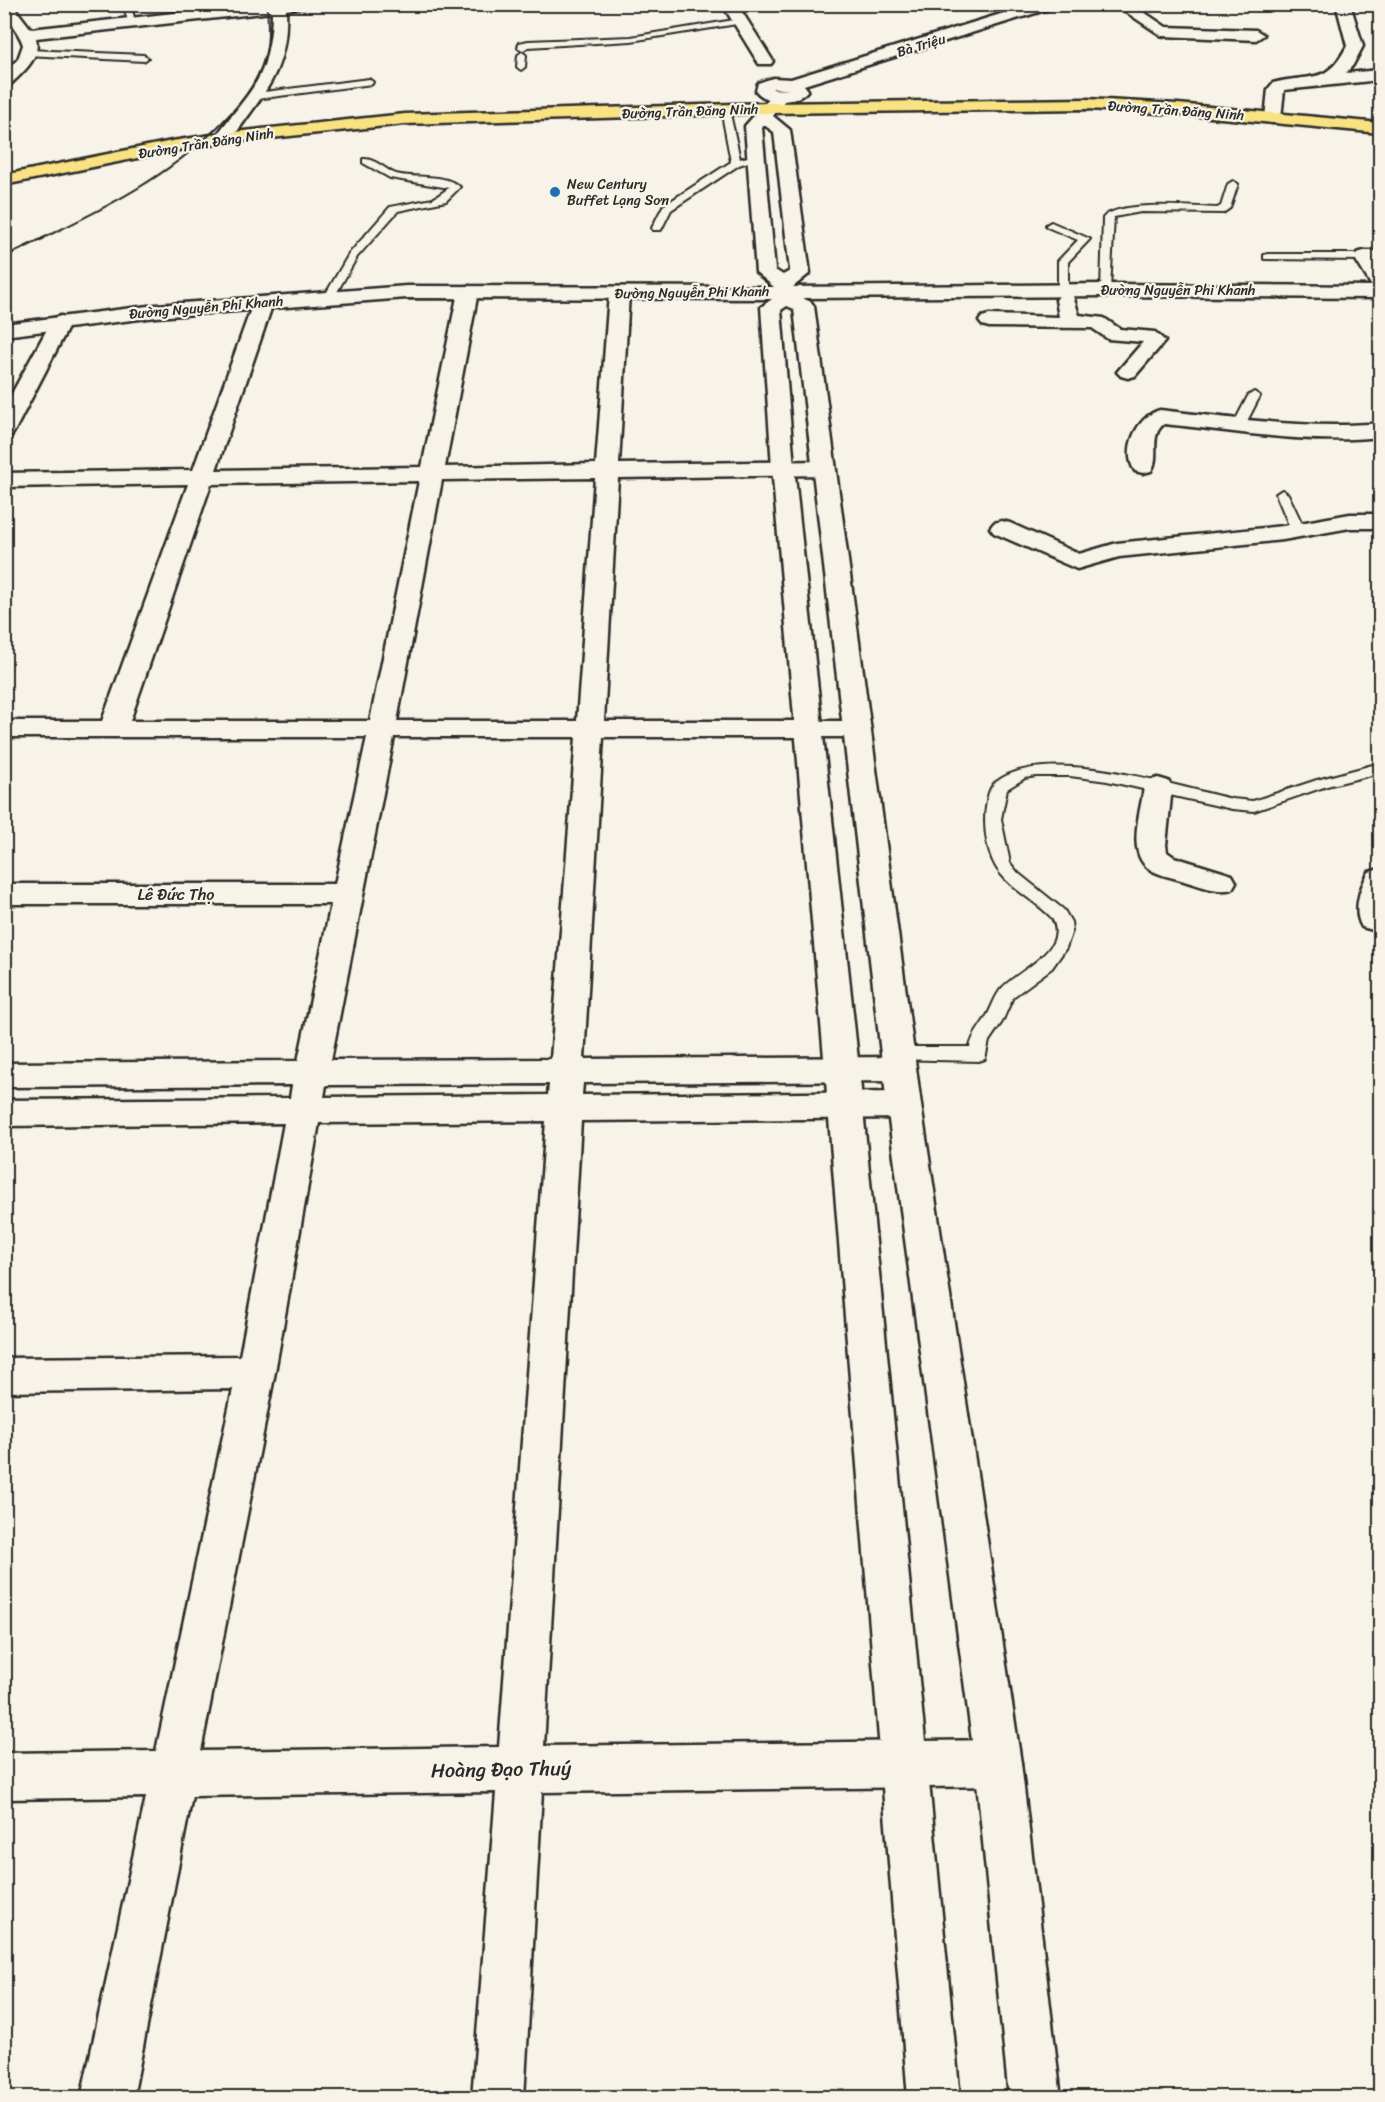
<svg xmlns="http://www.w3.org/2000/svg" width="1385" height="2102" font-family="Sriracha,sans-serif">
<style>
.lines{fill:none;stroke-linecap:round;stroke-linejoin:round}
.service-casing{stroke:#2b2b2b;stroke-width:4}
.minor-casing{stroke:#2b2b2b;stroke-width:5}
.tertiary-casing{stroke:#2b2b2b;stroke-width:5}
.secondary-casing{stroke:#2b2b2b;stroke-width:5}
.primary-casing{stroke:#2b2b2b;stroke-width:5}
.service{fill:#f7f3e8;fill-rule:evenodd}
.minor{fill:#f7f3e8;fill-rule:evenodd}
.tertiary{fill:#f7f3e8;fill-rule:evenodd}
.secondary{fill:#f7f3e8;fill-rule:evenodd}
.primary{fill:#f8e281;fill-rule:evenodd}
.rail-far1{stroke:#2b2b2b;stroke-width:2}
.rail{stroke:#2b2b2b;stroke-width:3}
.poi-dot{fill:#1f6fb2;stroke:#f7f3e8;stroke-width:2}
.labels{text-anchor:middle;stroke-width:4.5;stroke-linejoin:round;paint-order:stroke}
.far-street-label{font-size:14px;fill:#2b2b2b;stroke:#f7f3e8}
.far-poi-label{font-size:14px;fill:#2b2b2b;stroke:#f7f3e8;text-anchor:start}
.street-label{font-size:16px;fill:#2b2b2b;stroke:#f7f3e8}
.near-street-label{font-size:20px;fill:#2b2b2b;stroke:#f7f3e8}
</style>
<rect width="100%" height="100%" fill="#f7f3e8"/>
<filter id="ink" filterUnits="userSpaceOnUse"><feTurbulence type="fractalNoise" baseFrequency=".0167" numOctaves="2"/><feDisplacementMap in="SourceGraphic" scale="12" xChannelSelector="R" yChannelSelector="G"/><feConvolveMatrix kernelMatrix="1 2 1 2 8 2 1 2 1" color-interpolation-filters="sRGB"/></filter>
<g filter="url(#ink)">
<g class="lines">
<defs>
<path id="service" d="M123 4H131L135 23 128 21Z
M805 4H815L809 7Z
M740 19 744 21 743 23 631 41 528 47 522 51 518 48 519 43 528 41 631 37Z
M29 50 144 55 148 58 144 61 26 55V51Z
M522 52 526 55 525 67 521 70 517 67 518 55Z
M369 79 373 82 372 84 256 99 252 96 256 93Z
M725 106 729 109 740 159 755 155 760 158 739 165 671 210 661 230H653L652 228 663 206 731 162 721 109Z
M363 159C375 158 385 170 396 174 415 179 445 173 460 187L446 201 398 211 357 257 333 299H325L324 297 349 254 390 207 433 199 449 188 390 178 363 163Z
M1233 181 1238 184 1230 208 1223 213 1141 212 1114 217 1110 290 1105 293 1101 292 1103 218C1118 200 1194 207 1217 208L1221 206 1228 184Z
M1051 222 1090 239 1068 262V290L1063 293 1058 290V261L1078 240 1047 227 1046 225Z
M1268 254H1364L1369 257 1364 260 1264 259V255Z
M1254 392 1260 396 1245 425 1243 428H1235L1233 425 1248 396Z
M1282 490 1288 494 1305 530 1303 533H1293L1291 530 1276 494Z
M1380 763V773L1327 786 1254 811 1232 809 1107 781 1070 776H1036L1025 778 1007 789 1001 819 1010 863 1018 873 1064 910 1071 922 1072 931 1066 948 1052 968 1013 997 1002 1022 989 1041 985 1059 979 1061 891 1059 888 1054 891 1049 897 1047H970C972 1036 979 1029 985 1019 992 1009 994 996 1003 987 1019 970 1070 950 1052 918 1036 901 1014 891 1000 873 987 857 983 827 986 807 987 799 989 787 996 782 1044 744 1175 786 1232 799L1253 801 1317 780Z"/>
<path id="minor" d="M4 4H16L14 7 31 29 255 4H307L305 7 286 10C289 72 262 94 230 142H218L215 138C225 123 237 110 247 96 265 72 272 42 272 12L36 38C41 58 23 72 10 85L4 87V73L18 59 23 45C19 30 4 20 4 4Z
M1114 4H1132L1166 27 1256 30 1264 35 1256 40 1162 36Z
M1336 4H1350L1363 46 1353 65 1346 73 1380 70V80L1284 90 1281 118 1273 123 1267 122 1265 118 1268 89 1273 83C1312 73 1326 86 1347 46Z
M1364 251H1380V263H1377L1380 269V290L1373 288 1354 257 1357 253Z
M468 286 475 288 478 292 445 467 596 464 609 294 612 290H626L629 294 619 464 824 461 832 463 835 468 832 473 824 475 618 478 604 721H857L867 723 871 729 867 735 857 737H603L584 1059 899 1057 911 1060 916 1069 911 1078 899 1081 583 1083 582 1095 904 1092 916 1096 921 1105 916 1114 904 1118 581 1121 544 1746 998 1740 1014 1747 1021 1763 1014 1779 998 1786 542 1792 524 2098H472L496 1792 192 1796 133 2098H81L146 1797 4 1799V1753L156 1751 233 1389 4 1392V1358L240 1356 284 1123 4 1126V1100L290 1098 292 1085 4 1087V1063L298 1061 331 904H4V884H335L367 737H4V721H102L188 484 4 487V473L193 470 253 303 256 299H270L273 303 216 470 422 467 458 292 461 288ZM595 478 577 721H397L442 480ZM419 481 370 721H130L211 484ZM394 737H576L551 1059 331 1060ZM549 1084 548 1095 324 1097 326 1085ZM546 1121 499 1747 201 1751 275 1372 319 1123Z
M1066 294 1073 296 1079 315 1104 318 1120 329 1155 332 1165 341 1135 376 1128 378 1121 376 1117 372 1143 342 1108 339 1092 328 989 327 982 325 979 321 982 317 989 315 1059 317 1056 300 1059 296Z
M61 316 68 318 71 322 15 430 12 435 4 437V408L51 322 54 318Z
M1160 410C1233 418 1307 430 1380 423V437C1309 445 1235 431 1164 424 1148 436 1161 457 1151 471L1143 473 1135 471C1121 451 1137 416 1160 410Z
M1350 514H1380V528H1350L1283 540 1119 557 1077 569 994 533 990 528 994 523 1002 521 1010 523 1079 554 1117 543 1283 526Z
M1158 778 1168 781 1172 787 1166 845 1167 852 1174 857 1232 875 1236 882 1232 889C1216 893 1202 886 1187 882 1176 878 1161 876 1151 870 1125 854 1141 812 1144 787L1148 781Z
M1380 869V928L1373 930 1362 927C1352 911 1360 887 1369 872Z"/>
<path id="tertiary" d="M722 4H737L773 61 771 64H759Z
M780 91 788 96 773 116 790 130 810 273 793 287 1105 284 1380 286V298L1105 296 802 298 811 302 814 306 921 1105 1021 1763 1061 2098H1009L975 1763 887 1105 794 309 787 306 781 310 794 467 859 1069 960 2098H908L825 1069 772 467 761 307 772 299 407 298 156 317 4 336V324L156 305 407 286 774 287 756 272 745 126 774 93ZM764 125 774 132 790 271 783 275 775 270 762 128Z"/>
<path id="secondary" d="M1033 4H1057L1055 7 804 85 808 90C797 104 768 105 756 91L758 83 773 78 791 79ZM772 89 774 88 789 90Z"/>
<path id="primary" d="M1087 99 1178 104 1380 123V133L1178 114 1087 109 768 113 405 124 224 143 172 151 4 185V175L172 141 224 133 405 114 768 103Z"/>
</defs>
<use href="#service" class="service-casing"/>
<use href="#minor" class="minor-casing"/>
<use href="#tertiary" class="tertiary-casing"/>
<use href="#secondary" class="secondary-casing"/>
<use href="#primary" class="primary-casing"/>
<use href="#service" class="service"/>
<use href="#minor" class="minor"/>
<use href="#tertiary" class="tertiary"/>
<use href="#secondary" class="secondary"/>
<use href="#primary" class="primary"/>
<path class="rail-far1" d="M41 239C110 206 179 171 231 113 243 100 256 85 262 68 270 47 268 25 267 4"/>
<path class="rail" d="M4 257 44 238"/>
</g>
</g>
<circle class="poi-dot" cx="555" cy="192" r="6"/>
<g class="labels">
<g class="far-street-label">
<text transform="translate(921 45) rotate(-17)" y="5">Bà Triệu</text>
<text transform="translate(1176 110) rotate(4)" y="5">Đường Trần Đăng Ninh</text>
<text transform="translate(690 111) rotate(-2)" y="5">Đường Trần Đăng Ninh</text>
<text transform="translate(206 143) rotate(-9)" y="5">Đường Trần Đăng Ninh</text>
<text x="1178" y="295">Đường Nguyễn Phi Khanh</text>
<text transform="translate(692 292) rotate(-1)" y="5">Đường Nguyễn Phi Khanh</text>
<text transform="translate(206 307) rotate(-5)" y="5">Đường Nguyễn Phi Khanh</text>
</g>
<g class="far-poi-label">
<text x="567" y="189">New Century<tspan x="567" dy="16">Buffet Lạng Sơn</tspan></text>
</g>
<g class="street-label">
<text x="176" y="900">Lê Đức Thọ</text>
</g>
<g class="near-street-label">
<text transform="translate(501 1769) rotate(-1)" y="7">Hoàng Đạo Thuý</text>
</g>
</g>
<rect width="1385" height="2102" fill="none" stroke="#f7f3e8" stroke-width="24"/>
<rect x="12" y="12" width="1361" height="2078" fill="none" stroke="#2b2b2b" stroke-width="2" filter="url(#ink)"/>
</svg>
